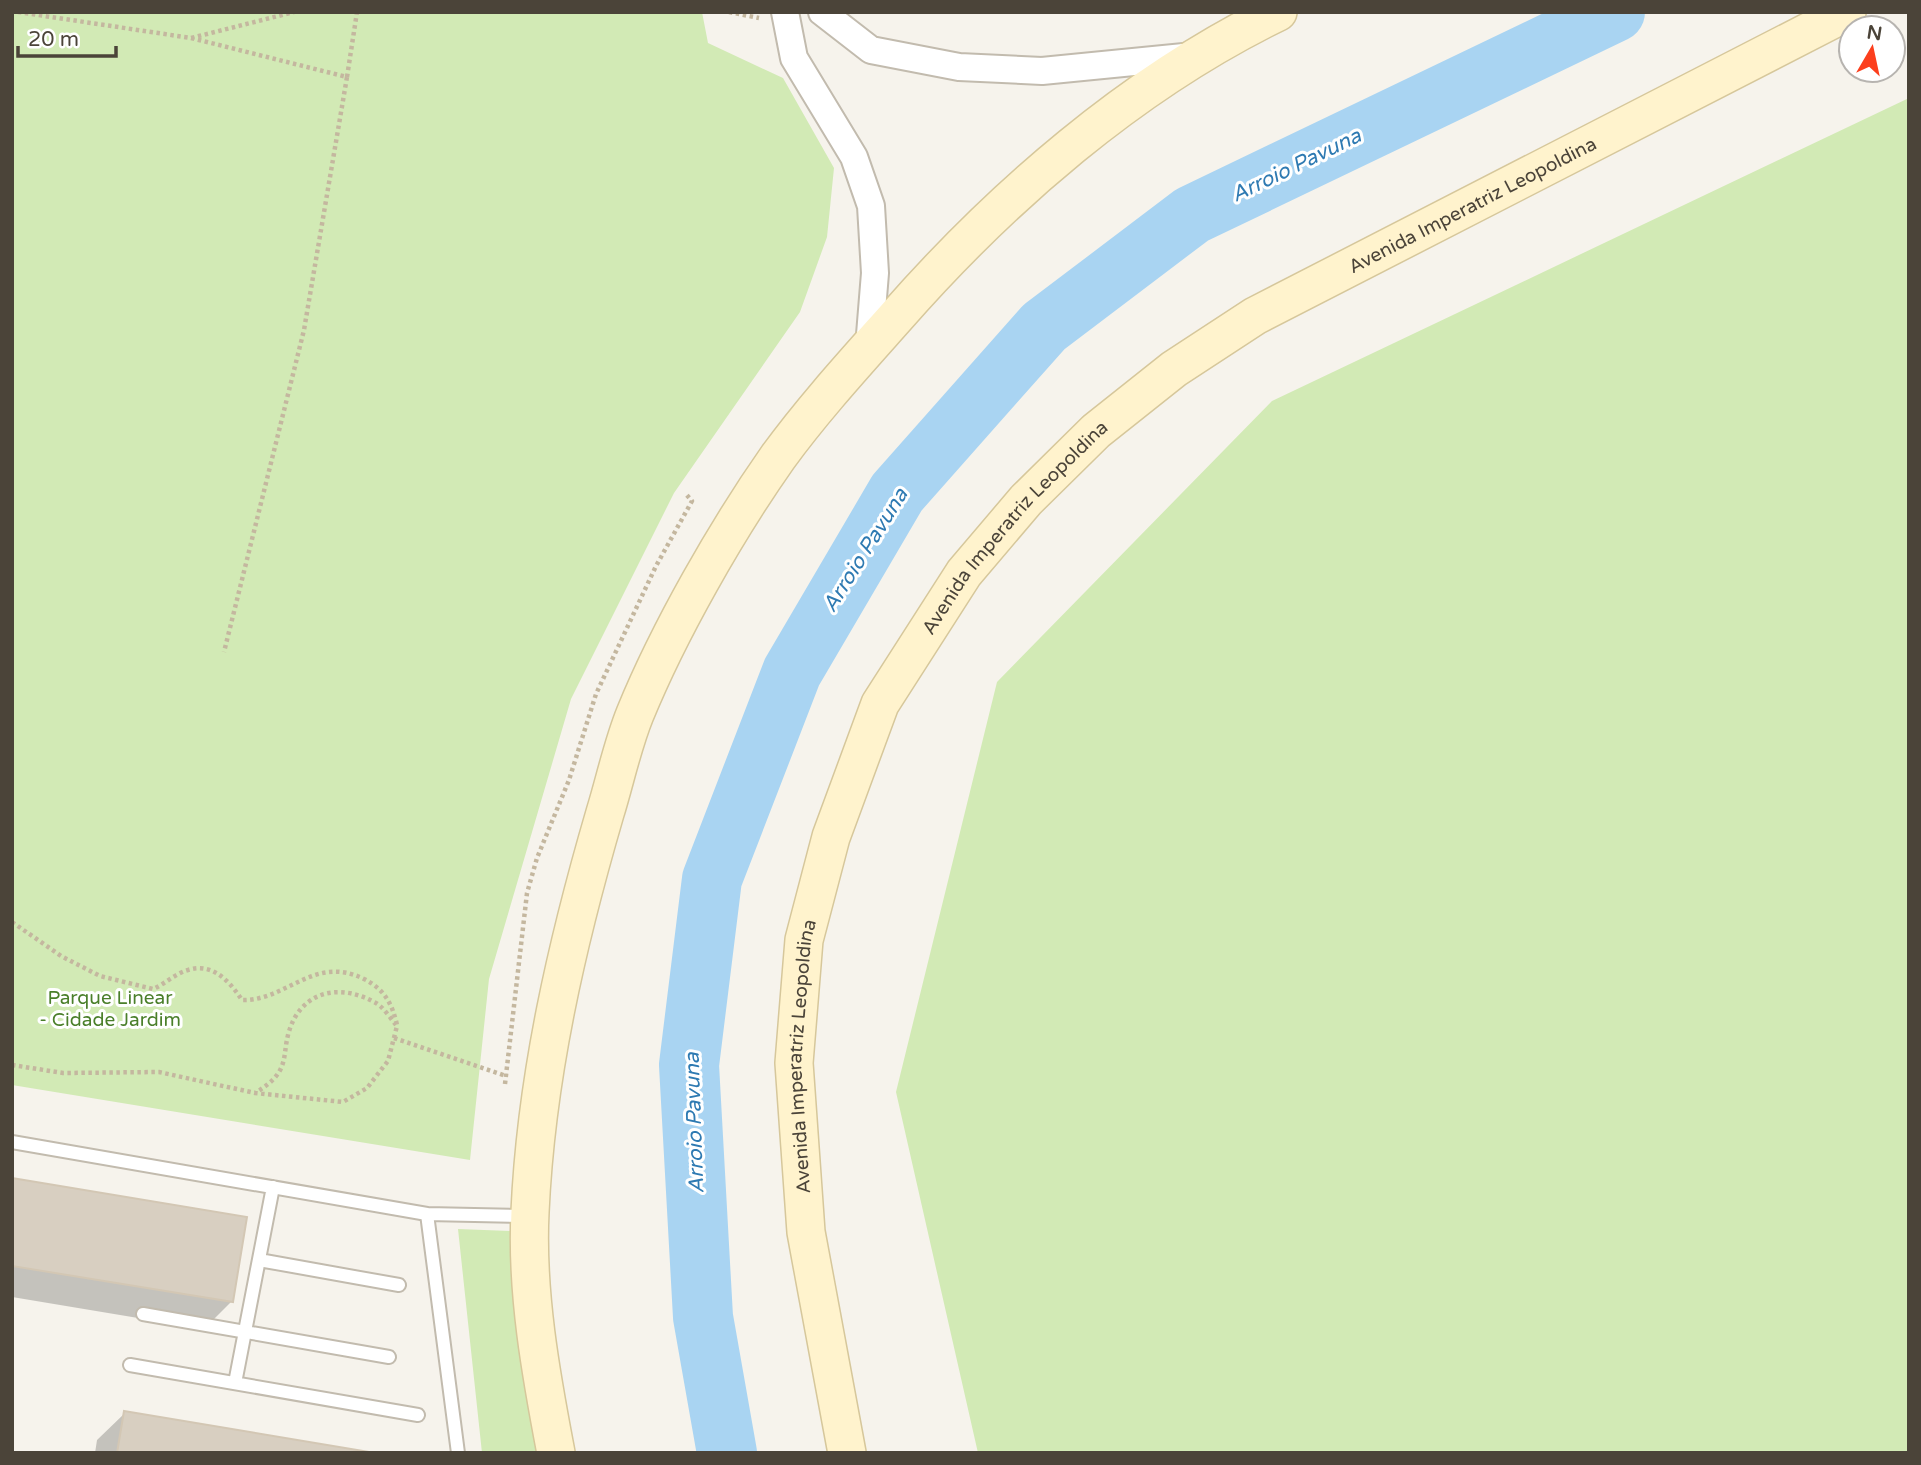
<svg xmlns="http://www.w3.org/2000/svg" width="1921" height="1465" font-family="'Varela Round',sans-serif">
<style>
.green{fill:#d2eab5}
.shadow{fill:#0003}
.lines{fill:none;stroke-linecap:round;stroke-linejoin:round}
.river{stroke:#a9d4f2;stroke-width:60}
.building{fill:#d8cfc1;stroke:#d3c7b4;stroke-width:2}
.lane-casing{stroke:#c2bbae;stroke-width:16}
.street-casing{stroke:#c2bbae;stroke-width:30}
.secondary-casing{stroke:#d6c79b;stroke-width:40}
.path{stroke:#c4b79f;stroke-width:4.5;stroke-dasharray:3.5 3.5;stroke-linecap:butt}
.lane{stroke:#fff;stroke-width:12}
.street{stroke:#fff;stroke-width:26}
.secondary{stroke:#fff3cd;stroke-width:37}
.labels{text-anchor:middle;stroke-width:6;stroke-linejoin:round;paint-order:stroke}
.street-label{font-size:19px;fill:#4b4439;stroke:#fff}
.park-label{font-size:19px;fill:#4a7f2a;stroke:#fff}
.water-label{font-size:21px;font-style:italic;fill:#2e7ab2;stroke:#fff}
</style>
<rect width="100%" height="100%" fill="#f6f3ec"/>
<path class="green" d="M12 12H702L708 43 783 78 834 168 827 237 800 312 674 493 571 699 489 979 470 1160 12 1085Z
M1909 98V1453H978L896 1092 997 682 1272 401Z
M458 1229 512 1231 539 1453H482Z"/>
<path class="shadow" d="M12 1180 232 1301 204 1329 12 1297Z
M125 1413 364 1453H95L97 1440Z"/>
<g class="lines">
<path class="river" d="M727 1453 703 1317 689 1065 712 879 792 672 897 493 1044 327 1192 215 1615 12"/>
</g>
<path class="building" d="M12 1178 247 1217 233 1302 12 1266Z
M124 1411 375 1453H117Z"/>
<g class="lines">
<defs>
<path id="lane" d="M12 1142 427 1214 458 1453
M427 1214 526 1216
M259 1260 399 1285
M143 1314 389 1357
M130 1365 418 1415
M235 1383 273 1187"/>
<path id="street" d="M785 12 794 58 854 157 871 206 875 273 869 347
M822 12 871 50 959 67 1042 71 1194 56"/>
<g id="secondary">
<path d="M556 1453C541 1375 526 1292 530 1212 536 1077 567 943 605 813 615 781 622 746 635 714 669 631 726 531 778 457 813 409 855 363 895 318 1001 197 1132 83 1278 12"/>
<path id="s1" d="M847 1453 806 1232 794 1063 804 940 831 837 880 704 964 573 1026 500 1096 431 1174 369 1255 316 1847 12"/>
</g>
</defs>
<use href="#lane" class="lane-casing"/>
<use href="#street" class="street-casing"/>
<use href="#secondary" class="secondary-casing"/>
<path class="path" d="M18 12 191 38 294 12
M729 12 759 18
M191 38 347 77 304 330 224 652
M347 77 357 12
M12 922 61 956 100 976 153 989C165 984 176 973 188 970 213 962 230 982 242 1000 287 1001 314 954 364 979 384 989 392 1003 397 1025
M394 1038 506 1076
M12 1065 63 1073 159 1072 255 1093 343 1102 367 1088 388 1061 397 1026C390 1018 383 1006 374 1002 345 986 311 988 294 1019 277 1053 297 1068 255 1093
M505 1084 527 893 537 858 569 780 596 694 656 566 692 501 685 493"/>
<use href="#lane" class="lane"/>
<use href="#street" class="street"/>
<use href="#secondary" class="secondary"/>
</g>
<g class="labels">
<g class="street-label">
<text dy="7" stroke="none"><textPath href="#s1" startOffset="1556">Avenida Imperatriz Leopoldina</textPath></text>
<text dy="7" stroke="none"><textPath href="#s1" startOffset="989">Avenida Imperatriz Leopoldina</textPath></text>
<text dy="7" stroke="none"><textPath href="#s1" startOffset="401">Avenida Imperatriz Leopoldina</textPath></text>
</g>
<g class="park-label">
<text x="110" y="1004">Parque Linear<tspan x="110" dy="22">- Cidade Jardim</tspan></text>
</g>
<g class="water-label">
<text transform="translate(1296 165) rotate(-26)" y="7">Arroio Pavuna</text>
<text transform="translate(865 550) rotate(-58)" y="7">Arroio Pavuna</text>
<text transform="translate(694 1123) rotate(-92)" y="7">Arroio Pavuna</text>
</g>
</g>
<rect width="1921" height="1465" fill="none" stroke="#4b4439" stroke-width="28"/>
<g transform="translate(1872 49) rotate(9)"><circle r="33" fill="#ffffff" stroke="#b7b4b0" stroke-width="2"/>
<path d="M0-5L12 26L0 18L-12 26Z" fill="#fc3f1d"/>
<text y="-10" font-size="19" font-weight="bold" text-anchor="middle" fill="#4b4439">N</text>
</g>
<path d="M18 46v10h98v-10" fill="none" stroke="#4b4439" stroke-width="3.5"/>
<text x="28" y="46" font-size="21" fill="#4b4439" stroke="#ffffff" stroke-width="5" paint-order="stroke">20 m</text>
</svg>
